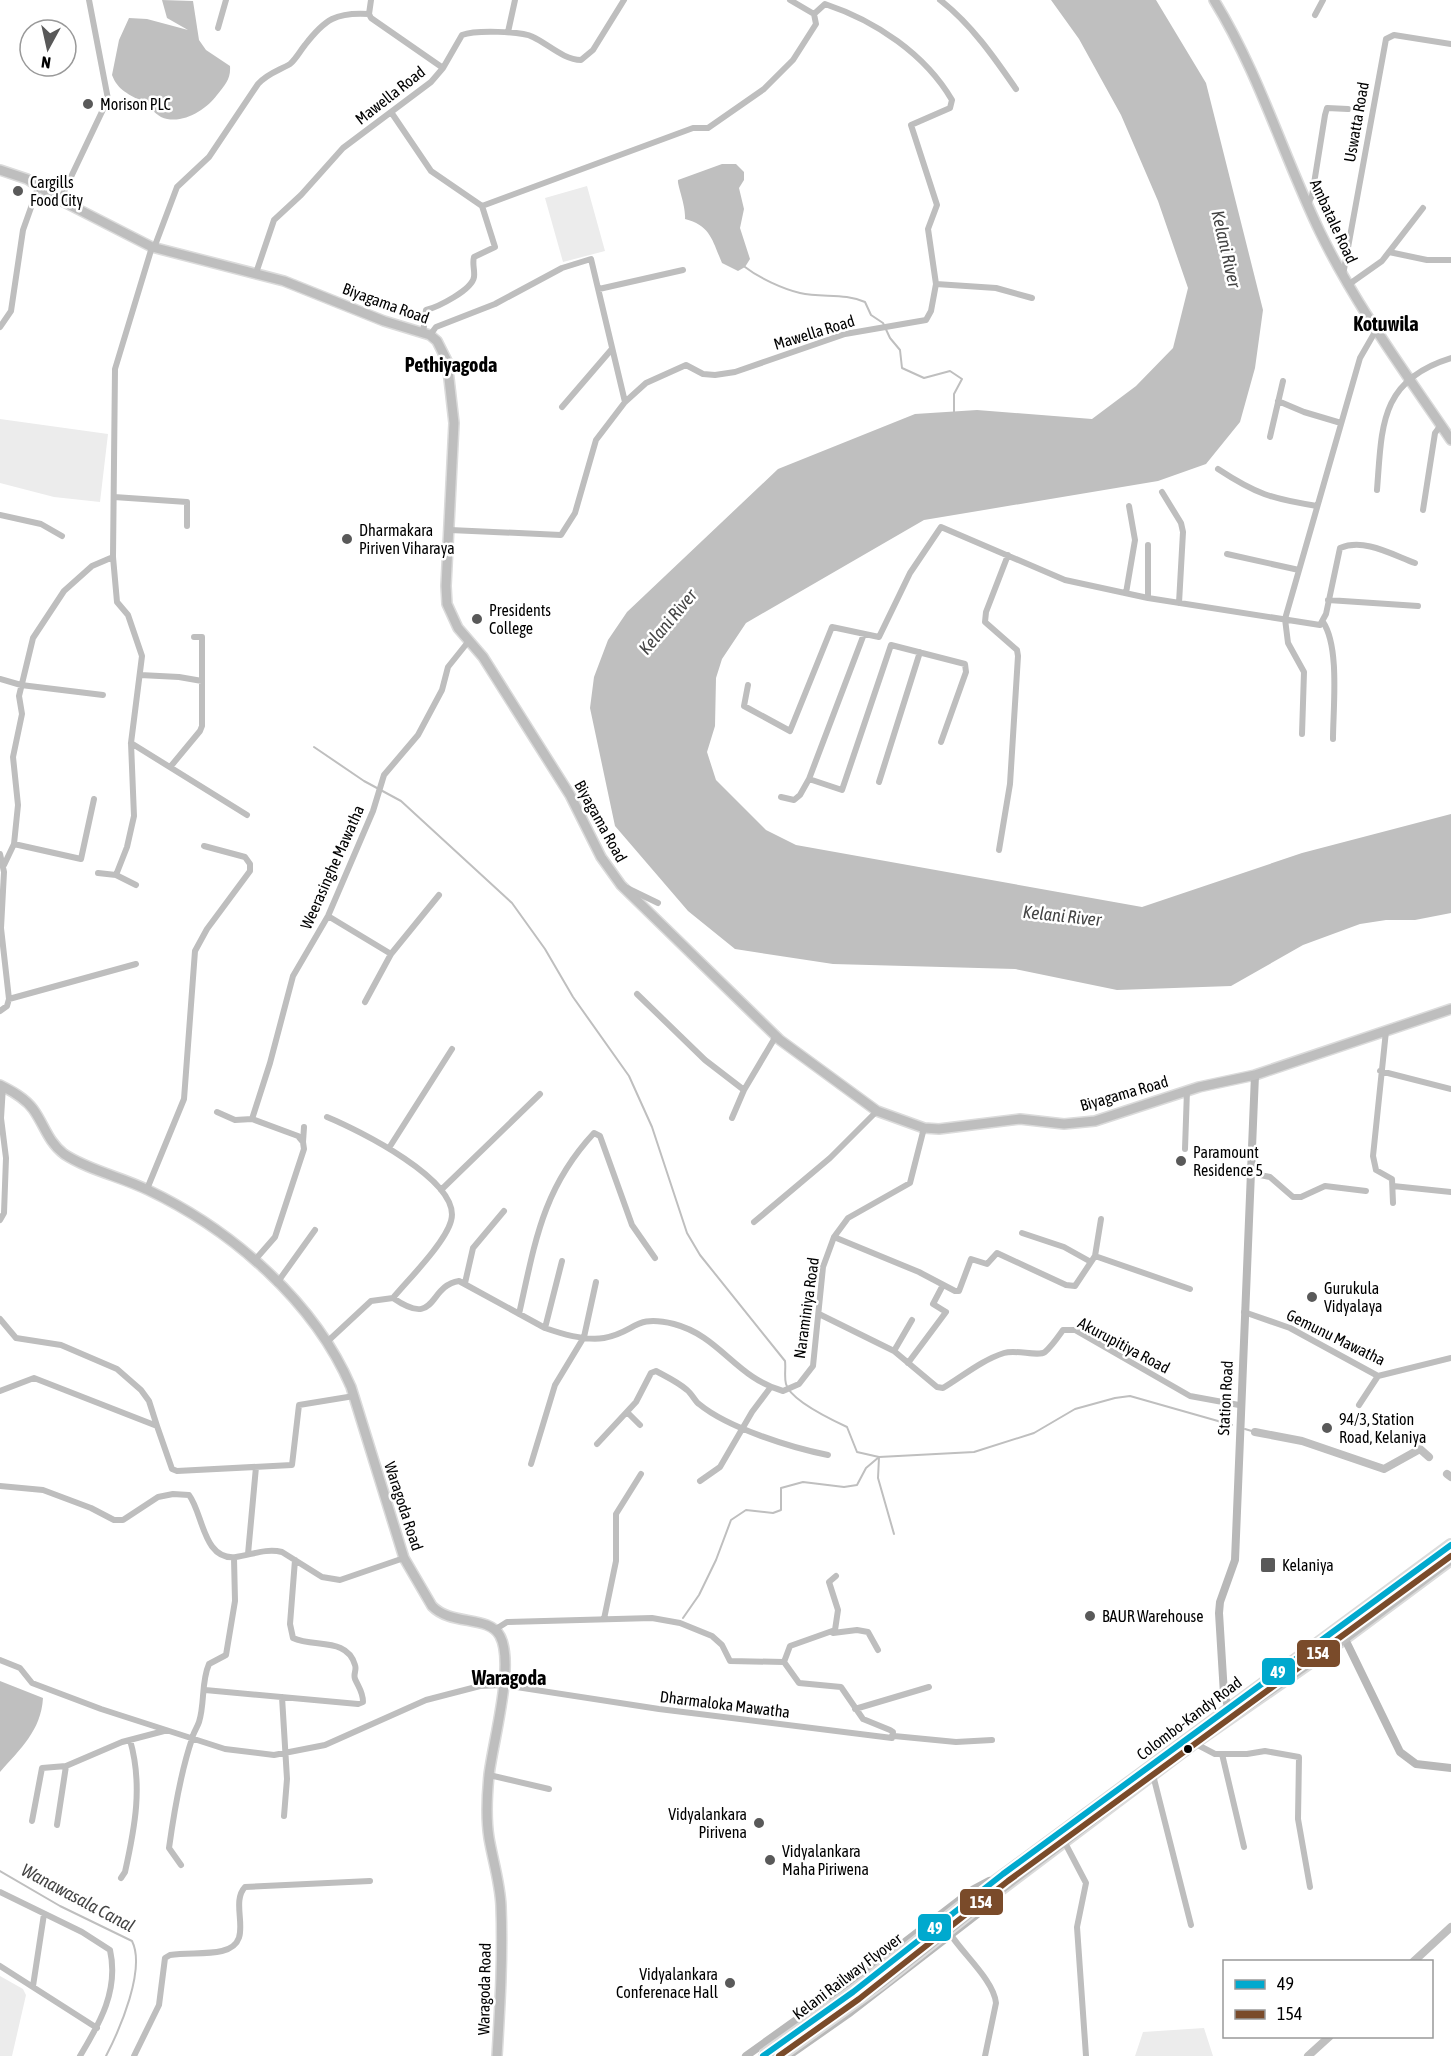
<svg xmlns="http://www.w3.org/2000/svg" width="1451" height="2056" font-family="'Asap Condensed',sans-serif">
<style>
.green{fill:#ececec}
.water{fill:#bfbfbf}
.lines{fill:none;stroke-linecap:round;stroke-linejoin:round}
.stream{stroke:#bfbfbf;stroke-width:2}
.canal{stroke:#bfbfbf;stroke-width:8}
.primary-casing{stroke:#dbdbdb;stroke-width:12}
.highway-casing{stroke:#dbdbdb;stroke-width:14}
.street{stroke:#bebebe;stroke-width:6}
.secondary{stroke:#b8b8b8;stroke-width:8}
.primary{stroke:#bebebe;stroke-width:9}
.highway{stroke:#bebebe;stroke-width:10}
.highway-bridge-casing{stroke:#dbdbdb;stroke-width:14;stroke-linecap:butt}
.highway-bridge{stroke:#bebebe;stroke-width:10}
.bus-1-casing{stroke:#fff;stroke-width:10}
.bus-2-casing{stroke:#fff;stroke-width:10}
.bus-1{stroke:#00a9ce;stroke-width:6}
.bus-2{stroke:#7a4b2a;stroke-width:6}
.poi-dot{fill:#595959;stroke:#fff;stroke-width:2}
.bus-dot{fill:#000;stroke:#fff;stroke-width:2}
.labels{text-anchor:middle;stroke-width:5;stroke-linejoin:round;paint-order:stroke}
.street-label{font-size:16px;fill:#000;stroke:#fff}
.poi-label{font-size:16px;fill:#000;stroke:#fff;text-anchor:start}
.water-label{font-size:18px;font-style:italic;fill:#444;stroke:#fff}
.quarter-label{font-size:20px;font-weight:bold;fill:#000;stroke:#fff}
.line-badge{stroke:#fff;stroke-width:2}
.badge-label{font-size:16px;text-anchor:middle;font-weight:bold;fill:#fff}
</style>
<rect width="100%" height="100%" fill="#fff"/>
<path class="green" d="M587 186 605 251 563 262 545 198Z
M0 419 108 434 100 502 54 497 0 483Z
M0 1976 23 1989 26 1995 12 2056H0Z
M1204 2028 1213 2056H1135L1143 2032Z"/>
<path class="water" d="M162 0 193 1 199 40 206 50 230 66C231 79 225 85 217 95 206 110 181 126 161 117 154 113 149 106 143 102 129 94 118 91 112 75L119 40 129 18 147 19 188 30 167 18Z
M1051 0H1156L1206 83 1263 310 1255 368 1240 422 1206 464 1158 481 924 520 746 623 722 659 716 678 715 726 707 752 716 780 766 830 796 845 1142 907 1302 853 1451 814V913L1415 920H1386L1360 924 1303 945 1231 986 1117 990 1015 969 833 964 735 949 688 911 615 826 590 708 594 677 608 640 627 612 778 469 915 414 977 410 1092 419 1136 386 1173 348 1188 288 1158 201 1121 115 1079 39Z
M722 164H736L744 172V180L739 188 744 209 740 228 750 259 745 267 738 271 722 263C712 240 711 226 685 219 686 205 677 185 678 180Z
M0 1681 43 1698C41 1731 20 1749 0 1772Z"/>
<g class="lines">
<path class="stream" d="M745 267C759 278 783 289 800 293 822 298 845 293 865 302L871 315 883 323 890 338 900 350 902 368 924 378 950 371 962 379 954 394V412
M314 747 364 781 401 801 512 903 545 949 573 997 629 1076 652 1127 687 1233 700 1255 785 1361C786 1368 784 1377 786 1384 790 1400 832 1420 847 1427L857 1452 879 1457 974 1452 1034 1433 1075 1409 1115 1398 1130 1396 1232 1425
M1245 1429 1255 1432
M879 1457 878 1478 894 1534
M683 1618 699 1595 716 1560 731 1520 746 1510 773 1513 781 1510V1488L803 1482 844 1487 857 1485 866 1468 879 1457
M0 1871 60 1906 132 1941C146 1969 120 2029 106 2056"/>
<path class="canal" d="M1255 1432 1302 1441 1384 1469 1420 1449 1429 1457
M1447 1474 1451 1477
M1413 1962 1451 1927
M1308 2056 1330 2036"/>
<defs>
<path id="primary" d="M1214 0C1259 73 1283 155 1320 232 1356 306 1405 372 1451 440
M0 170 27 179 60 200 152 247 284 281 384 321 430 335 437 341 447 361 454 423 446 586 447 604 458 628 483 657 570 795 601 857 621 885 780 1040 877 1111 924 1128 939 1129 1020 1119 1064 1124 1095 1121 1199 1087 1255 1075 1451 1009
M0 1085C12 1091 25 1098 33 1109 44 1124 48 1142 64 1154 88 1170 122 1177 148 1190 232 1230 314 1301 351 1387L404 1558 432 1606C451 1626 489 1615 500 1636 515 1664 493 1741 489 1775 487 1795 486 1819 489 1838 493 1861 500 1883 501 1906 503 1956 500 2006 497 2056"/>
<path id="highway" d="M966 1903 1451 1545
M973 1910 1194 1743 1345 1638 1451 1559"/>
</defs>
<use href="#primary" class="primary-casing"/>
<use href="#highway" class="highway-casing"/>
<path class="street" d="M371 0 369 14 371 18 443 68
M790 0 814 14
M940 0C971 24 994 57 1016 89
M1315 15 1323 0
M218 28 226 0
M508 32 515 0
M391 112 431 171 482 206 495 247 474 257C472 264 475 270 474 277 472 290 438 307 426 310L423 333
M60 200 108 99 89 0
M1308 203 1312 196 1325 115 1327 108 1348 109
M154 248 177 187 209 157 258 84C268 73 278 71 290 64 296 59 300 51 305 45 325 19 336 12 369 14
M1389 252 1427 260H1451
M256 273 274 220 301 195 343 148 431 82 443 68 462 35C475 30 521 31 533 37 548 44 564 60 581 60L593 50 624 0
M1343 275 1386 39 1394 35 1451 44
M936 284 996 288 1032 298
M1348 285 1382 261 1423 208
M599 289 683 270
M0 327 11 311 23 230 39 185
M430 335 436 327 495 304 562 268 591 259 625 402
M1278 401 1304 412 1341 423
M562 407 611 350
M1270 437 1283 381
M1218 469C1256 494 1272 499 1317 506
M1377 490C1382 427 1379 380 1451 358
M1162 492 1181 523 1183 532 1179 603
M114 497 187 502V526
M1423 510 1435 433 1441 425
M0 515 41 524 62 536
M450 530 561 535 575 513 596 440 625 402 646 383 686 365 703 374 715 375 735 372 845 334 926 320 931 311 936 284 928 229 937 205 911 125 950 108 952 100C925 54 876 21 825 4L814 14 816 24 793 60 764 89 708 128H693L482 206
M1227 554 1299 570
M1126 593 1135 540 1129 506
M1148 598V545
M1328 600 1418 606
M1323 622C1340 647 1333 709 1333 739
M140 675 179 677 202 681
M0 679 21 685 103 695
M748 685 744 706 790 731 832 627 879 637 910 573 941 527 1065 580 1148 598 1320 625 1326 614 1340 548C1364 538 1391 554 1415 563
M1302 734 1304 672 1288 643 1285 619 1360 358 1375 332
M131 743 247 815
M171 766 200 731 202 726V637H194
M809 779 842 790 891 645 965 664 966 672 941 742
M879 782 920 652
M781 797 794 800 800 795 809 779 864 634
M14 844 81 859 94 799
M999 850 1010 784 1018 656 1017 650 985 622 986 612 1008 555
M0 854 4 872 1 928 9 999 7 1006 0 1011
M4 865 14 844 18 805 13 757 22 714 19 696 33 638 64 591 92 566 113 557
M98 873 116 875 136 885
M116 875 127 847 134 816 131 743 142 656 128 615 117 602 113 557 115 369 152 247
M627 888 658 903
M328 916 391 954 439 895
M637 994 705 1060 744 1090
M9 999 136 964
M365 1002 391 954
M1386 1031 1373 1156 1376 1170 1392 1179 1393 1203
M1380 1071 1451 1089
M217 1112 235 1120 252 1119 298 1136 303 1142 304 1149 275 1237 254 1261
M327 1117C356 1129 463 1181 451 1221 445 1243 408 1280 393 1298
M732 1118 744 1090 776 1036
M252 1119 270 1063 293 976 328 916 373 811 384 775 418 735 442 690 448 667 468 642
M303 1142 304 1127
M389 1148 452 1049
M1185 1149 1187 1090
M1250 1173 1270 1177 1293 1197H1301L1325 1186 1366 1191
M1393 1186 1451 1192
M147 1189 184 1099 195 951 207 929 250 871V864L245 857 204 846
M441 1190 540 1094
M0 1220 4 1213 6 1158 1 1118 3 1086
M754 1222 830 1158 877 1111
M1022 1233 1064 1247 1091 1262
M834 1237 919 1272 955 1291H959L971 1259 987 1264 997 1253 1066 1285 1075 1286 1095 1256 1101 1219
M1095 1256 1190 1289
M277 1283 315 1230
M465 1283 473 1248 504 1211
M1244 1312 1290 1328 1378 1376 1451 1358
M519 1314C535 1243 542 1189 594 1133L600 1136 632 1225 655 1258
M819 1314 894 1351 937 1387 943 1388C963 1376 982 1360 1004 1353 1016 1349 1038 1357 1045 1352 1052 1346 1058 1337 1063 1330H1075L1190 1396 1239 1405
M0 1319 16 1338 61 1345 117 1369 141 1390 149 1401 157 1426
M545 1328 562 1261
M328 1341 371 1301 393 1298C438 1329 427 1286 459 1281L545 1328C562 1334 586 1341 604 1338 637 1332 633 1314 674 1324 720 1336 736 1378 783 1391L799 1384 813 1366 823 1267 834 1237 848 1218 910 1183 924 1128
M894 1351 912 1320
M908 1363 946 1312 933 1304 943 1285
M0 1391 34 1378 157 1426 172 1469 177 1471 292 1465 299 1405 354 1396
M1359 1405 1378 1376
M627 1412 640 1425
M597 1444 636 1402 651 1373 656 1371C667 1377 678 1382 687 1390 692 1394 695 1401 699 1404 728 1428 792 1448 828 1455
M531 1464 555 1385 584 1337 596 1282
M700 1481 720 1467 752 1412 770 1388
M0 1486 43 1490 91 1508 114 1520H123L158 1497 173 1494 189 1495C203 1513 203 1561 236 1557 251 1555 266 1548 282 1552L322 1577 340 1580 404 1558
M248 1554 256 1467
M604 1619 616 1561V1514L641 1474
M496 1629 507 1622 652 1618 680 1623 712 1636 722 1645 730 1661 784 1662
M833 1633 857 1630 868 1632 878 1650
M0 1660 20 1668 32 1683 101 1709 225 1749 274 1755 325 1745 426 1700 480 1686 503 1685 659 1709 892 1738 893 1732 890 1730 863 1719 841 1687 799 1683 784 1662
M784 1662 790 1646 835 1630 838 1610 829 1582 836 1576
M205 1690 358 1704 363 1702C363 1692 359 1688 355 1679 353 1674 357 1670 355 1665 347 1637 314 1648 293 1638L290 1624 295 1560
M282 1697 287 1779 284 1816
M855 1709 929 1687
M894 1736 956 1742 992 1740
M1194 1743 1215 1754H1247L1265 1751 1299 1757 1298 1819 1310 1887
M1222 1754 1244 1847
M489 1775 549 1789
M1153 1775 1191 1925
M32 1821 42 1768 66 1766 122 1742 164 1731
M57 1825 66 1766
M1064 1841 1086 1883 1077 1927 1086 2056
M181 1865 169 1848C174 1812 180 1774 192 1739 193 1733 197 1728 199 1722 205 1703 201 1682 209 1664L226 1655 235 1601 234 1558
M121 1878 125 1872C135 1827 143 1785 130 1740
M0 1892 82 1932 110 1950C119 1990 100 2023 80 2056
M951 1935C964 1955 994 1981 996 2003L985 2056
M0 1966 97 2028
M33 1986 44 1914
M134 2056 159 2005 165 1958 170 1955C187 1952 205 1955 222 1951 257 1943 228 1905 245 1887L370 1881"/>
<path class="secondary" d="M1342 1633 1400 1752 1416 1764 1451 1768
M1231 1715 1224 1694 1219 1613 1220 1602 1235 1560 1255 1075
M746 2056 905 1942 974 1889 989 1881
M788 2056 848 2014 989 1905 999 1894"/>
<use href="#primary" class="primary"/>
<use href="#highway" class="highway"/>
<defs>
<path id="highway-bridge" d="M763 2056 853 1992 966 1903
M779 2056 881 1983 973 1910"/>
</defs>
<use href="#highway-bridge" class="highway-bridge-casing"/>
<use href="#highway-bridge" class="highway-bridge"/>
<defs>
<path id="bus-1" d="M763 2056 853 1992 1003 1874 1451 1545"/>
<path id="bus-2" d="M779 2056 859 1999 1008 1881 1451 1556"/>
</defs>
<use href="#bus-1" class="bus-1-casing"/>
<use href="#bus-2" class="bus-2-casing"/>
<use href="#bus-1" class="bus-1"/>
<use href="#bus-2" class="bus-2"/>
</g>
<g class="poi-dot">
<circle cx="88" cy="104" r="6"/>
<circle cx="18" cy="191" r="6"/>
<circle cx="347" cy="539" r="6"/>
<circle cx="477" cy="619" r="6"/>
<circle cx="1181" cy="1161" r="6"/>
<circle cx="1312" cy="1297" r="6"/>
<circle cx="1327" cy="1428" r="6"/>
<rect x="1260" y="1557" width="16" height="16" rx="3"/>
<circle cx="1090" cy="1616" r="6"/>
<circle cx="759" cy="1823" r="6"/>
<circle cx="770" cy="1860" r="6"/>
<circle cx="730" cy="1983" r="6"/>
</g>
<circle class="bus-dot" cx="1188" cy="1749" r="5"/>
<g class="labels">
<g class="street-label">
<text transform="translate(390 95) rotate(-38)" y="6">Mawella Road</text>
<text transform="translate(1356 122) rotate(-80)" y="6">Uswatta Road</text>
<text transform="translate(1334 221) rotate(65)" y="6">Ambatale Road</text>
<text transform="translate(386 303) rotate(20)" y="6">Biyagama Road</text>
<text transform="translate(814 332) rotate(-17)" y="6">Mawella Road</text>
<text transform="translate(601 821) rotate(61)" y="6">Biyagama Road</text>
<text transform="translate(332 867) rotate(-66)" y="6">Weerasinghe Mawatha</text>
<text transform="translate(1124 1093) rotate(-16)" y="6">Biyagama Road</text>
<text transform="translate(806 1308) rotate(-82)" y="6">Naraminiya Road</text>
<text transform="translate(1336 1337) rotate(26)" y="6">Gemunu Mawatha</text>
<text transform="translate(1124 1345) rotate(28)" y="6">Akurupitiya Road</text>
<text transform="translate(1225 1398) rotate(-87)" y="6">Station Road</text>
<text transform="translate(404 1506) rotate(72)" y="6">Waragoda Road</text>
<text transform="translate(725 1704) rotate(7)" y="6">Dharmaloka Mawatha</text>
<text transform="translate(1189 1718) rotate(-37)" y="6">Colombo-Kandy Road</text>
<text transform="translate(847 1976) rotate(-37)" y="6">Kelani Railway Flyover</text>
<text transform="translate(484 1989) rotate(-89)" y="6">Waragoda Road</text>
</g>
<g class="poi-label">
<text x="100" y="110">Morison PLC</text>
<text x="30" y="188">Cargills<tspan x="30" dy="18">Food City</tspan></text>
<text x="359" y="536">Dharmakara<tspan x="359" dy="18">Piriven Viharaya</tspan></text>
<text x="489" y="616">Presidents<tspan x="489" dy="18">College</tspan></text>
<text x="1193" y="1158">Paramount<tspan x="1193" dy="18">Residence 5</tspan></text>
<text x="1324" y="1294">Gurukula<tspan x="1324" dy="18">Vidyalaya</tspan></text>
<text x="1339" y="1425">94/3, Station<tspan x="1339" dy="18">Road, Kelaniya</tspan></text>
<text x="1282" y="1571">Kelaniya</text>
<text x="1102" y="1622">BAUR Warehouse</text>
<text x="747" y="1820" text-anchor="end">Vidyalankara<tspan x="747" dy="18">Pirivena</tspan></text>
<text x="782" y="1857">Vidyalankara<tspan x="782" dy="18">Maha Piriwena</tspan></text>
<text x="718" y="1980" text-anchor="end">Vidyalankara<tspan x="718" dy="18">Conferenace Hall</tspan></text>
</g>
<g class="water-label">
<text transform="translate(1226 249) rotate(77)" y="6">Kelani River</text>
<text transform="translate(668 622) rotate(-50)" y="6">Kelani River</text>
<text transform="translate(1062 916) rotate(6)" y="6">Kelani River</text>
<text transform="translate(78 1898) rotate(28)" y="6">Wanawasala Canal</text>
</g>
<g class="quarter-label">
<text x="1386" y="331">Kotuwila</text>
<text x="451" y="372">Pethiyagoda</text>
<text x="509" y="1685">Waragoda</text>
</g>
</g>
<g class="line-badge">
<rect x="1296" y="1639" width="45" height="29" rx="6" fill="#7a4b2a"/>
<rect x="1261" y="1657" width="35" height="29" rx="6" fill="#00a9ce"/>
<rect x="959" y="1888" width="45" height="28" rx="6" fill="#7a4b2a"/>
<rect x="917" y="1913" width="35" height="29" rx="6" fill="#00a9ce"/>
</g>
<g class="badge-label">
<text x="1318" y="1659">154</text>
<text x="1278" y="1678">49</text>
<text x="981" y="1908">154</text>
<text x="935" y="1934">49</text>
</g>
<rect x="1223" y="1960" width="210" height="78" fill="#ffffff" stroke="#999999" stroke-width="1.5"/>
<rect x="1235" y="1980" width="30" height="9" fill="#00a9ce" stroke="#999999" stroke-width="1.5"/>
<text x="1277" y="1990" font-size="18" fill="#000000">49</text>
<rect x="1235" y="2010" width="30" height="9" fill="#7a4b2a" stroke="#999999" stroke-width="1.5"/>
<text x="1277" y="2020" font-size="18" fill="#000000">154</text>
<g transform="translate(48 48) rotate(188)"><circle r="28" fill="#ffffff" stroke="#999999" stroke-width="1.5"/>
<path d="M0-4.5L10 22L0 15L-10 22Z" fill="#595959"/>
<text y="-9" font-size="16" font-weight="bold" text-anchor="middle" fill="#000000">N</text>
</g>
</svg>
